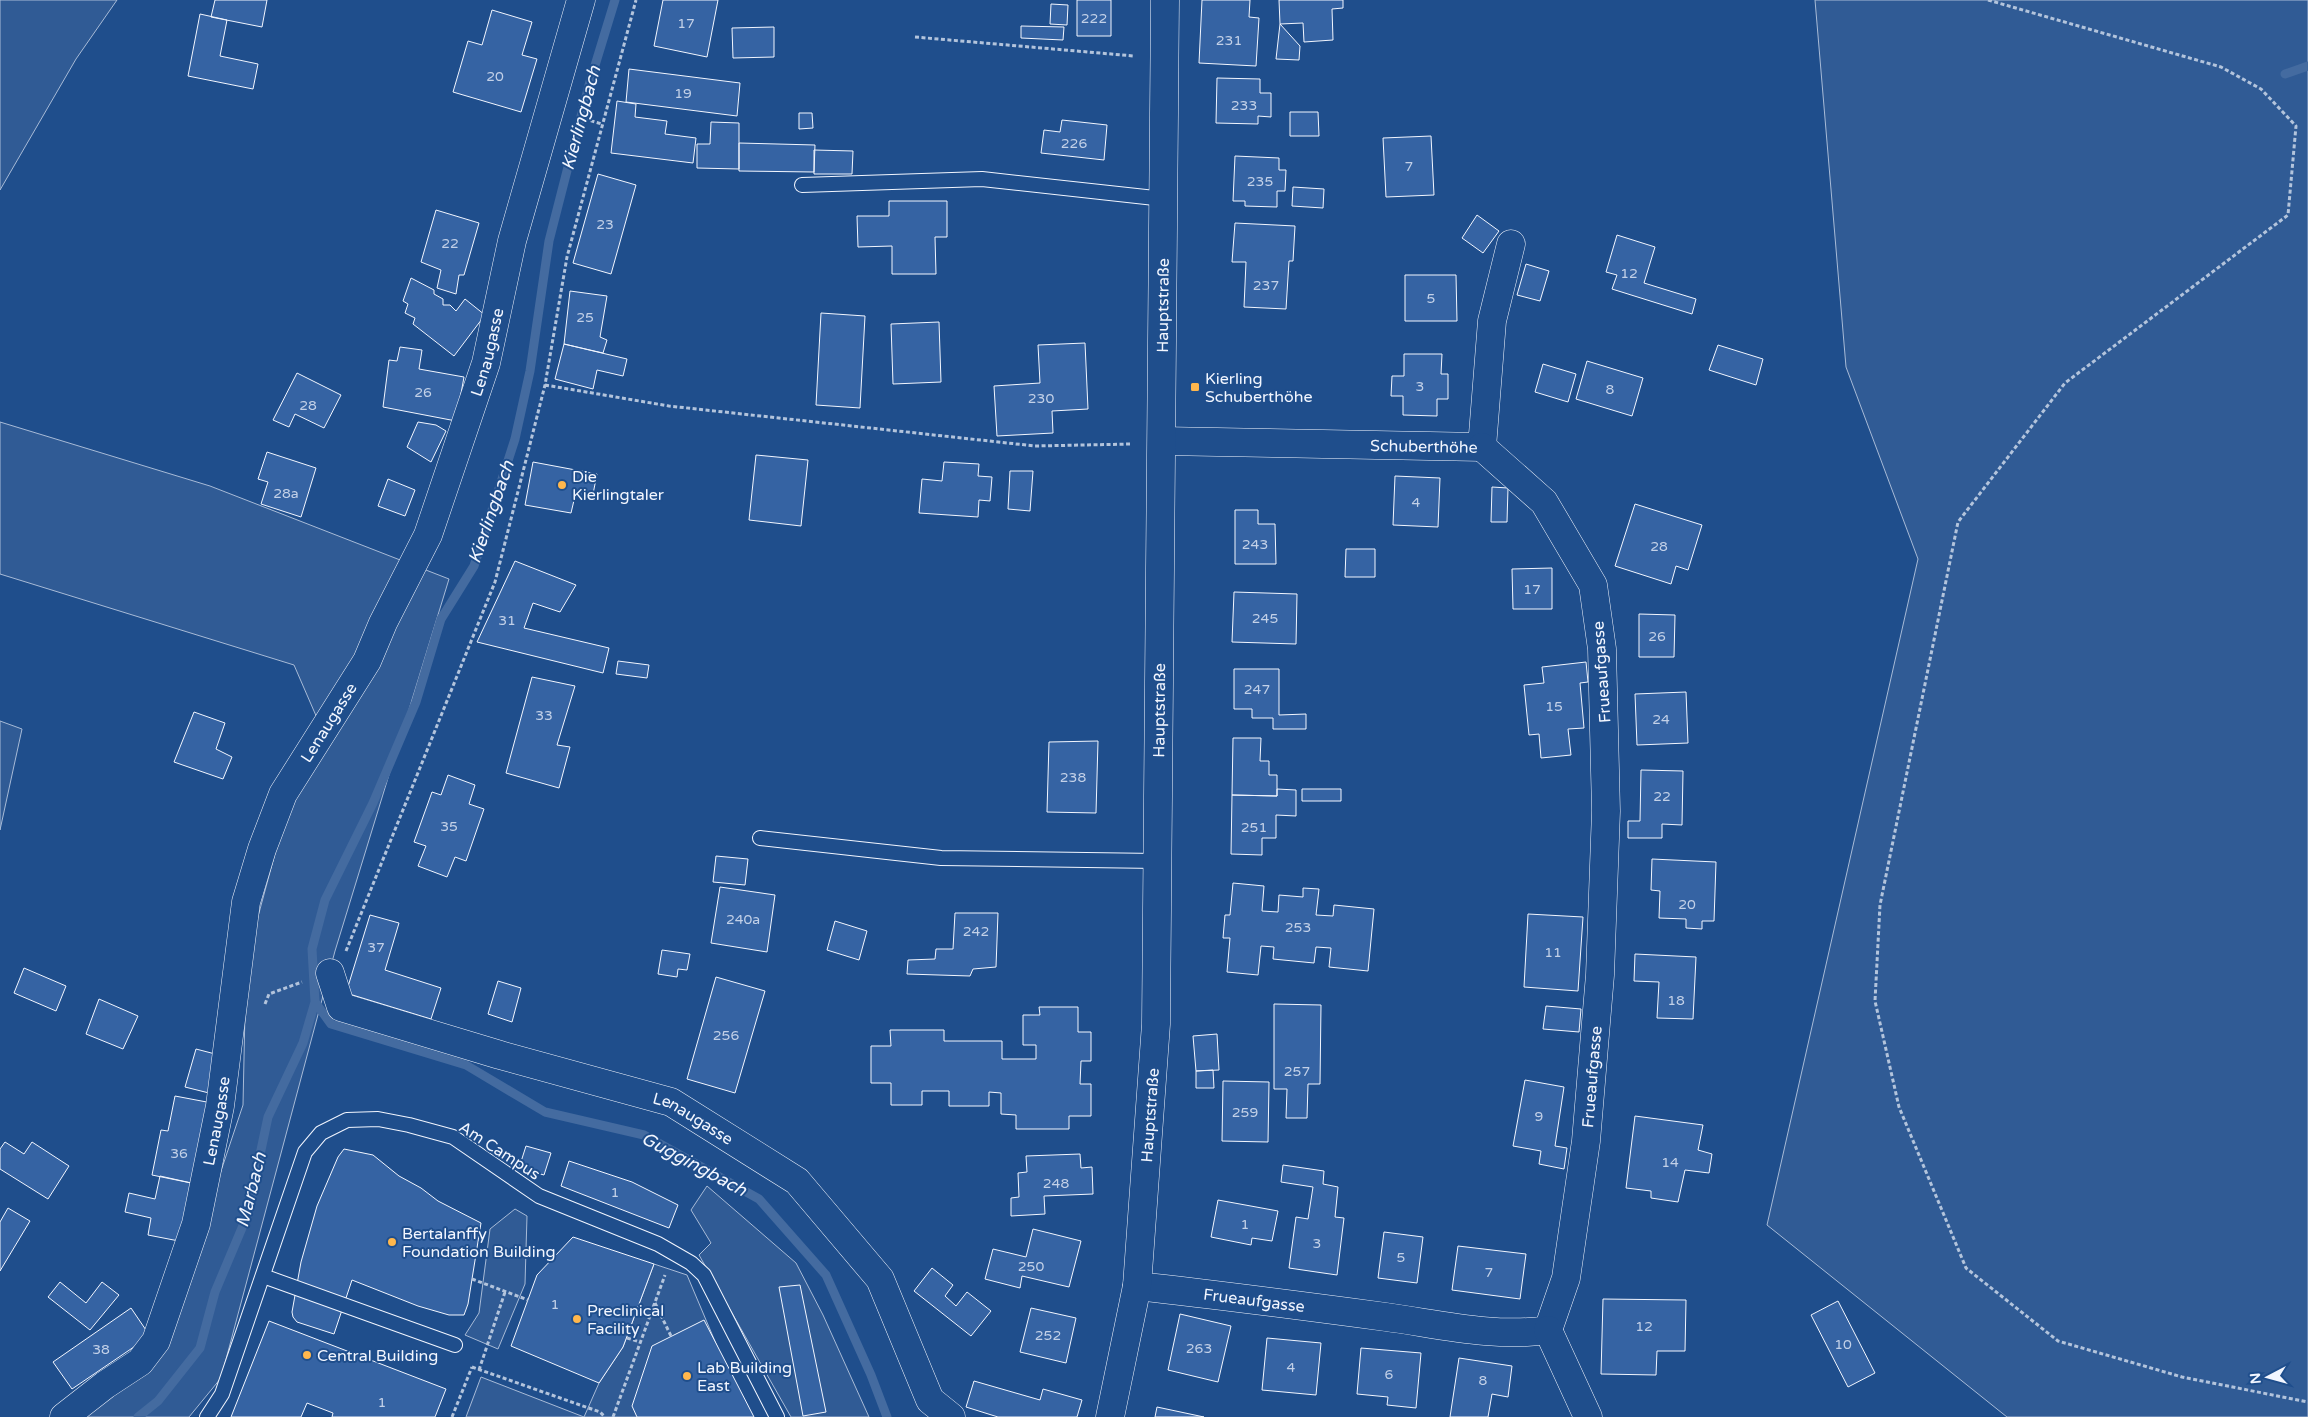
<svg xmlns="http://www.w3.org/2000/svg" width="2308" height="1417" font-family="'Varela Round',sans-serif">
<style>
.built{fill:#305b95;stroke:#a8bbd7}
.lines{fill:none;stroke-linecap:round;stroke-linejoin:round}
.stream{stroke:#446ba0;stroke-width:9}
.building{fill:#3563a3;stroke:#f2f6ff}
.lane-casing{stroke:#f2f6ff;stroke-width:16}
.street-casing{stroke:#f2f6ff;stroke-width:29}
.primary-casing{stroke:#f2f6ff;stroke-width:29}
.path{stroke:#b3c4dc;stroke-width:3;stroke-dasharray:4 2.5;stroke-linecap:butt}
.lane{stroke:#1f4e8c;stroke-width:14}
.street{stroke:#1f4e8c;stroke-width:28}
.primary{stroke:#1f4e8c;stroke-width:28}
.poi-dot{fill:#ffb74d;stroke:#1f4e8c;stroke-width:2}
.labels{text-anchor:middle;stroke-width:4;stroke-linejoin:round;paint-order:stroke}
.number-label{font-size:14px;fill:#c3d1e8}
.street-label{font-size:16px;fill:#f2f6ff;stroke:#1f4e8c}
.poi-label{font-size:16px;fill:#f2f6ff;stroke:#1f4e8c;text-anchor:start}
.water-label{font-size:18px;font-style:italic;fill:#f2f6ff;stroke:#1f4e8c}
</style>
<rect width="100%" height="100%" fill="#1f4e8c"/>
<path class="built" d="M0 0H117L76 59 0 190Z
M1815 0H2308V1417H2007L1767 1225 1918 559 1846 367Z
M0 422 210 486 449 579 335 951 221 1378 189 1417H75L137 1375 204 1222 243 1105 245 1011 256 924 280 835 317 718 294 665 0 574Z
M0 721 22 729 0 830Z
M707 1186 796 1263 823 1315 869 1417H791L699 1255 711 1243 691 1210Z
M515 1209 527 1216 525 1284 498 1349 465 1335 479 1313 490 1229Z
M654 1264 687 1275 747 1417H466L481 1377 584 1417 599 1383 623 1347Z"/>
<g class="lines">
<path class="stream" d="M2285 74 2308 66
M315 1002 331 1024 466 1065 545 1112 644 1135 759 1199 826 1275 871 1375 887 1417
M138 1417 158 1401 200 1348 215 1292 247 1216 268 1117 303 1043 315 1002 312 949 325 900 373 803 416 702 441 619 474 566 515 439 530 371 549 241 589 85 615 0"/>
</g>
<path class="building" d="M215 0H267L262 27 211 17Z
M663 0H718L707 57 654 46Z
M1077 0H1111V36H1077Z
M1202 0H1250L1249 17 1259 18 1256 66 1199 63Z
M1279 0H1343V8L1332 9 1333 40 1304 42 1303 23 1280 24Z
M1051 4 1068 5 1067 25 1050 24Z
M492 10 532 22 522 55 537 59 521 112 453 92 468 41 482 45Z
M200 14 227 20 220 56 258 64 253 89 188 76Z
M1280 24 1300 46 1299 60 1276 59Z
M1021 26 1064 27 1063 40 1021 38Z
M774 27V57L733 58 732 28Z
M629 69 740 83 737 116 626 102Z
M1217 78 1260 79V93H1271V117L1258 116V124L1216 123Z
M617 101 636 104 635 117 667 121 665 134 696 138 693 163 611 153Z
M1290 112H1318L1319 136H1290Z
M799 113H812L813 128 799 129Z
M1062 120 1107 125 1104 160 1041 153 1044 130 1060 132Z
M711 122 739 123V169L697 168V144H710Z
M1431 136 1434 195 1386 197 1383 138Z
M739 143 815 145 814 172 739 171Z
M814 150 853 151 852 174H814Z
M1235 156 1279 158V170H1286L1285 191H1277V207L1245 206V201H1233Z
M598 174 636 185 611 274 573 263Z
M1293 187 1324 189 1323 208 1292 206Z
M889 201H947V237H935L936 274H892V246L858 247 857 216H889Z
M436 210 479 223 464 275H459L456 294 437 288 441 270 421 262Z
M1477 215 1499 231 1483 253 1462 238Z
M1235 223 1295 226 1293 261H1289L1286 309 1244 307 1246 262H1232Z
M1617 235 1655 247 1644 283 1696 299 1692 314 1612 289 1617 275 1606 272Z
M1526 264 1549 271 1540 301 1517 295Z
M1405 275H1456L1457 321H1405Z
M411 278 434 290V294L443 299V305H450L456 311 465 299 485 315 454 356 413 324 415 318 405 313 408 304 403 301Z
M570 291 607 296 600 337 607 340 603 353 564 344Z
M821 313 865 316 860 408 816 405Z
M939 322 941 382 893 384 891 324Z
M1085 343 1088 409 1052 411 1053 433 997 436 994 386 1040 383 1038 345Z
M564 344 627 359 623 376 597 370 593 389 555 379Z
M1718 345 1763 359 1756 385 1709 370Z
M400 347 422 350 419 369 464 377 456 421 383 407 389 360 397 361Z
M1404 354H1442L1441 374H1448V399H1437V416L1403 415V396H1391L1392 376H1404Z
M1587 361 1643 378 1632 416 1576 399Z
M1543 364 1576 374 1568 402 1535 392Z
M297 373 341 395 324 428 295 414 289 427 273 420Z
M418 422 436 425 446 431 431 462 407 447Z
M267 452 316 468 301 517 261 504 268 482 258 479Z
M756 455 808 460 801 526 749 520Z
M533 462 597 474 592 499 575 496 571 513 525 505Z
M944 462 979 464 978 476 992 477 990 501 979 500 978 517 919 513 922 479 942 481Z
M1010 471H1033L1030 511 1008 509Z
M1395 476 1440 478 1438 527 1393 525Z
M388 479 415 490 405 516 378 506Z
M1492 487 1508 488 1507 522H1491Z
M1635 504 1702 525 1688 570 1676 566 1671 584 1615 566Z
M1235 510H1258V524H1275L1276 564H1235Z
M1346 549H1375V577H1345Z
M515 561 576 585 560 612 533 603 524 628 609 648 603 673 477 642Z
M1552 568V609H1513L1512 569Z
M1234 592 1297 594 1296 644 1232 642Z
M1639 614 1675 615 1674 657H1639Z
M618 661 649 665 647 678 616 674Z
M1586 662 1588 682 1580 683 1584 728 1568 729 1571 755 1541 758 1539 734 1529 735 1524 685 1544 683 1542 667Z
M1234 669H1279V715L1306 714V729H1273V718H1252V709H1234Z
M532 677 575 686 557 745 570 747 559 788 506 773Z
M1686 692 1688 743 1637 745 1635 694Z
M194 712 225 723 216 749 232 757 223 779 174 762Z
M1233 738H1261L1260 761H1269V775H1277V796L1232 795Z
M1098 741 1096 813 1047 812 1049 742Z
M1641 770 1683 771 1682 825 1662 824V838H1628V821H1640Z
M448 775 475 785 469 804 484 809 466 861 455 857 447 877 418 866 426 846 414 842 432 792 441 795Z
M1277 789 1296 790V816L1276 815V838H1262V855L1231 854 1232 795 1277 796Z
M1302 789H1341V801H1302Z
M716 856 748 859 745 885 713 882Z
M1652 859 1716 862 1714 921H1702V929L1686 928V919L1659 918 1660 891 1651 890Z
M1233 883 1264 886 1262 911 1278 912 1279 895 1303 897V888L1319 889 1316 915 1333 916 1334 905 1374 909 1368 971 1329 967 1331 948 1316 947 1314 963 1273 959 1274 947 1261 946 1258 975 1227 972 1230 938H1223L1225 915H1230Z
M720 887 775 895 767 952 711 943Z
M955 913H998L996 967 973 969 970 976 907 974 908 960 935 959 936 949H953Z
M1528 914 1583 917 1578 991 1524 987Z
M370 915 399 923 385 970 441 988 431 1019 346 993Z
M835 921 867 931 859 960 827 950Z
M662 950 690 954 687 970 678 969 677 977 658 974Z
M1635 954 1696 957 1693 1019 1657 1018 1659 982 1634 981Z
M24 968 66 986 56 1011 14 993Z
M716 977 765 991 735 1093 687 1079Z
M498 981 521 988 512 1022 488 1014Z
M99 999 138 1016 123 1049 86 1034Z
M1274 1004 1321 1005 1320 1084H1308L1307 1118H1286L1287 1089H1274Z
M1546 1006 1581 1009 1579 1032 1543 1029Z
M1039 1007H1078V1032H1091V1061H1081L1080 1084H1091V1116H1069V1129H1016V1115L1001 1114V1093L989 1092V1106H949V1091H922V1105H891V1083H871V1046H891L890 1030H944V1041H1002V1059H1036V1045H1023V1015H1040Z
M1217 1034 1219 1070 1196 1071 1193 1036Z
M196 1049 219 1055 209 1093 185 1087Z
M1213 1070 1214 1088H1196V1071Z
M1525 1080 1564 1087 1555 1146 1567 1148 1564 1169 1539 1164 1541 1151 1513 1146Z
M1223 1081 1269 1082 1268 1142 1222 1141Z
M175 1096 212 1103 196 1184 152 1175 161 1130 168 1131Z
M1635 1116 1703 1125 1698 1150 1712 1154 1709 1173 1685 1170 1678 1202 1651 1198V1191L1626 1188Z
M5 1142 24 1154 32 1142 69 1166 48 1199 0 1169V1149Z
M526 1146 551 1153 544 1175 519 1168Z
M344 1149 373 1155 399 1176 421 1188 438 1201 481 1223 468 1304 464 1315H449L418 1306 352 1280 334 1334 297 1322 293 1317 292 1312 301 1262 317 1206 338 1157Z
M1080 1154 1081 1168 1092 1167 1093 1194 1044 1196 1045 1214 1011 1216V1198L1019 1197 1018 1173 1027 1172 1026 1156Z
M569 1161 632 1182 678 1205 669 1228 561 1186Z
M1283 1165 1324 1171 1323 1184 1338 1187 1335 1217 1344 1218 1337 1275 1289 1268 1296 1217 1308 1219 1313 1187 1281 1182Z
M160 1176 196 1184 184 1242 148 1235 151 1218 125 1212 129 1193 155 1199Z
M1218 1200 1278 1211 1272 1241 1252 1238 1251 1245 1211 1237Z
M8 1208 30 1221 0 1271V1222Z
M1033 1229 1081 1241 1069 1287 1022 1276 1020 1288 985 1279 993 1249 1026 1257Z
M1384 1232 1423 1237 1417 1283 1378 1278Z
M573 1237 654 1264 623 1347 599 1383 511 1346 537 1275Z
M1458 1246 1526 1254 1520 1299 1452 1290Z
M932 1268 953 1285 945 1296 956 1306 967 1292 991 1311 971 1336 914 1291Z
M60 1282 86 1303 102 1282 119 1295 90 1330 48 1297Z
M800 1285 826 1412 803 1416 779 1287Z
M1603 1299 1686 1300 1685 1351H1657L1656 1375 1601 1374Z
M1838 1301 1875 1373 1848 1387 1811 1315Z
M131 1308 150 1336 72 1389 53 1362Z
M1031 1308 1076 1318 1066 1363 1020 1352Z
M1180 1314 1231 1326 1218 1382 1168 1370Z
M704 1320 754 1417H637L632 1406 652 1346Z
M269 1321 446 1389 435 1417H332L333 1413 307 1403 301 1417H231Z
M1267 1338 1321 1343 1316 1395 1262 1390Z
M1361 1348 1421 1353 1416 1408 1387 1405 1388 1397 1357 1394Z
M1459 1358 1512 1366 1508 1397 1492 1394 1488 1417H1450Z
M974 1381 1040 1400 1043 1389 1082 1400 1077 1417H998L966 1407Z
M1157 1407 1204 1417H1155Z"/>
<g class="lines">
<defs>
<path id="lane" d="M802 185 982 179 1164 199
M760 838 941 858 1157 861
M263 1276 455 1345
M207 1417 222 1394 305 1152 321 1133 347 1120 378 1119 409 1125 453 1137 539 1196 658 1244 691 1263 704 1275 777 1417"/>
<g id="street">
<path id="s1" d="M1162 441 1482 447 1492 321 1511 244"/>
<path id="s2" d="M330 973 341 1007 500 1055 671 1102 797 1181 880 1279 930 1400 951 1417"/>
<path id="s3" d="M1137 1286C1220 1295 1303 1306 1386 1317 1438 1324 1495 1338 1548 1330L1566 1278 1586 1141 1600 975 1606 811 1602 649 1593 585 1544 502 1482 447"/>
<path d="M1548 1330 1588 1417"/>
<path id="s4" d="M64 1417 105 1385 140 1362 156 1341 196 1224 220 1106 246 902 262 849 283 794 367 661 383 623 428 535 486 363 512 241 581 0"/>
</g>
<g id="primary">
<path id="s5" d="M1110 1417 1137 1286 1156 1024 1165 0"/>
</g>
</defs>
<use href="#lane" class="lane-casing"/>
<use href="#street" class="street-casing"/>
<use href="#primary" class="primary-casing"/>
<path class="path" d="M1988 0 2221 67 2261 89 2296 126 2288 215 2065 383 1958 522 1880 905 1875 1001 1899 1107 1966 1268 2058 1341 2182 1377 2308 1402
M915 37 1134 56
M578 117 602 124
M545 385 669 406 1035 446 1132 444
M346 951 495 582 545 385 567 257 636 0
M265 1004 269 994 302 982
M472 1279 528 1300
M655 1303 671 1336
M627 1338 640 1342
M472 1367 600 1412 605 1417
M479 1370 505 1292
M452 1417 472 1367
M613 1417 665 1275"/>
<use href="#lane" class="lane"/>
<use href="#street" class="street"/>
<use href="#primary" class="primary"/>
</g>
<g class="poi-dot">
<rect x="1190" y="382" width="10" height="10" rx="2.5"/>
<circle cx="562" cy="485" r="5"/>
<circle cx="392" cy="1242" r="5"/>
<circle cx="577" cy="1319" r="5"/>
<circle cx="307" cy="1355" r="5"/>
<circle cx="687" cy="1376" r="5"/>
</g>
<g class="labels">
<g class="number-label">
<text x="1094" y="23">222</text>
<text x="686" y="28">17</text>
<text x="1229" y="45">231</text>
<text x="495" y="81">20</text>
<text x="683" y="98">19</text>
<text x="1244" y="110">233</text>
<text x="1074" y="148">226</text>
<text x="1409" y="171">7</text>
<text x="1260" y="186">235</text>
<text x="605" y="229">23</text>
<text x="450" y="248">22</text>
<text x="1629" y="278">12</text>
<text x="1266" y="290">237</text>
<text x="1431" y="303">5</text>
<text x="585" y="322">25</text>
<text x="1420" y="391">3</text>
<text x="1610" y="394">8</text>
<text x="423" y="397">26</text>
<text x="1041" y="403">230</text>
<text x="308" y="410">28</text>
<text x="286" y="498">28a</text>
<text x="1416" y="507">4</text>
<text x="1255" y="549">243</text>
<text x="1659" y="551">28</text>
<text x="1532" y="594">17</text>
<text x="1265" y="623">245</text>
<text x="507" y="625">31</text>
<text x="1657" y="641">26</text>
<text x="1257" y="694">247</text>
<text x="1554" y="711">15</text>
<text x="544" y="720">33</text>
<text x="1661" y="724">24</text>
<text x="1073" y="782">238</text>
<text x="1662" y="801">22</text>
<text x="449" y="831">35</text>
<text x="1254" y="832">251</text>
<text x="1687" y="909">20</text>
<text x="743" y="924">240a</text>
<text x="1298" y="932">253</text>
<text x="976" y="936">242</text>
<text x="376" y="952">37</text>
<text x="1553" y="957">11</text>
<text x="1676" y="1005">18</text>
<text x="726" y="1040">256</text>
<text x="1297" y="1076">257</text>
<text x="1245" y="1117">259</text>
<text x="1539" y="1121">9</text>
<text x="179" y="1158">36</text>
<text x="1670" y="1167">14</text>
<text x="1056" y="1188">248</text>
<text x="615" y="1197">1</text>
<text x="1245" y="1229">1</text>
<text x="1317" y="1248">3</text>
<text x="1401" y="1262">5</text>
<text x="1031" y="1271">250</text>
<text x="1489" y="1277">7</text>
<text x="555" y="1309">1</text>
<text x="1644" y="1331">12</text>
<text x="1048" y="1340">252</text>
<text x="1843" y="1349">10</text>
<text x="1199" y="1353">263</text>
<text x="101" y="1354">38</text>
<text x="1291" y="1372">4</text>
<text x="1389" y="1379">6</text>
<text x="1483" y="1385">8</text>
<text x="382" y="1407">1</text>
</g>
<g class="street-label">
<text dy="6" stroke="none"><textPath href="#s5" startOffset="1115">Hauptstraße</textPath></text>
<text dy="6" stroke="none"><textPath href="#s4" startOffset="1174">Lenaugasse</textPath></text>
<text dy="6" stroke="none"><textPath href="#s1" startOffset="262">Schuberthöhe</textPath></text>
<text transform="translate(1601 672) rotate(-94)" y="6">Frueaufgasse</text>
<text dy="6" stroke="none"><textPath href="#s5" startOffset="710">Hauptstraße</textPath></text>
<text dy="6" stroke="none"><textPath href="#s4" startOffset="769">Lenaugasse</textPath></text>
<text dy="6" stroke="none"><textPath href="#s3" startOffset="672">Frueaufgasse</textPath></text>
<text dy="6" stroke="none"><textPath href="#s5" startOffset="305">Hauptstraße</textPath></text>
<text dy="6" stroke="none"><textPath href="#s2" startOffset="406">Lenaugasse</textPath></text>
<text dy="6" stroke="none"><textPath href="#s4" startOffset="349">Lenaugasse</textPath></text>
<text transform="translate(500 1150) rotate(33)" y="6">Am Campus</text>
<text dy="6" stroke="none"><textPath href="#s3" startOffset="118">Frueaufgasse</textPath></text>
</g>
<g class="poi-label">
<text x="1205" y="384">Kierling<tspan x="1205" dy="18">Schuberthöhe</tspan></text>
<text x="572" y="482">Die<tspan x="572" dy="18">Kierlingtaler</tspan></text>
<text x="402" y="1239">Bertalanffy<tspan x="402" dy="18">Foundation Building</tspan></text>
<text x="587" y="1316">Preclinical<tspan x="587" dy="18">Facility</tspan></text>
<text x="317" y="1361">Central Building</text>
<text x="697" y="1373">Lab Building<tspan x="697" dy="18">East</tspan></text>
</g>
<g class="water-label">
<text transform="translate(581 118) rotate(-75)" y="6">Kierlingbach</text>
<text transform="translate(491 512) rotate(-71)" y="6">Kierlingbach</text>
<text transform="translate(694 1164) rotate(28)" y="6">Guggingbach</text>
<text transform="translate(251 1190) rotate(-76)" y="6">Marbach</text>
</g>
</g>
<g transform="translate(2268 1377) rotate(264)" stroke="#1f4e8c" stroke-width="4" paint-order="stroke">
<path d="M0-4L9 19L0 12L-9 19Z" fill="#f2f6ff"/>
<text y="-8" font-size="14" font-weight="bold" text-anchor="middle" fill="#f2f6ff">N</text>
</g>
</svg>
